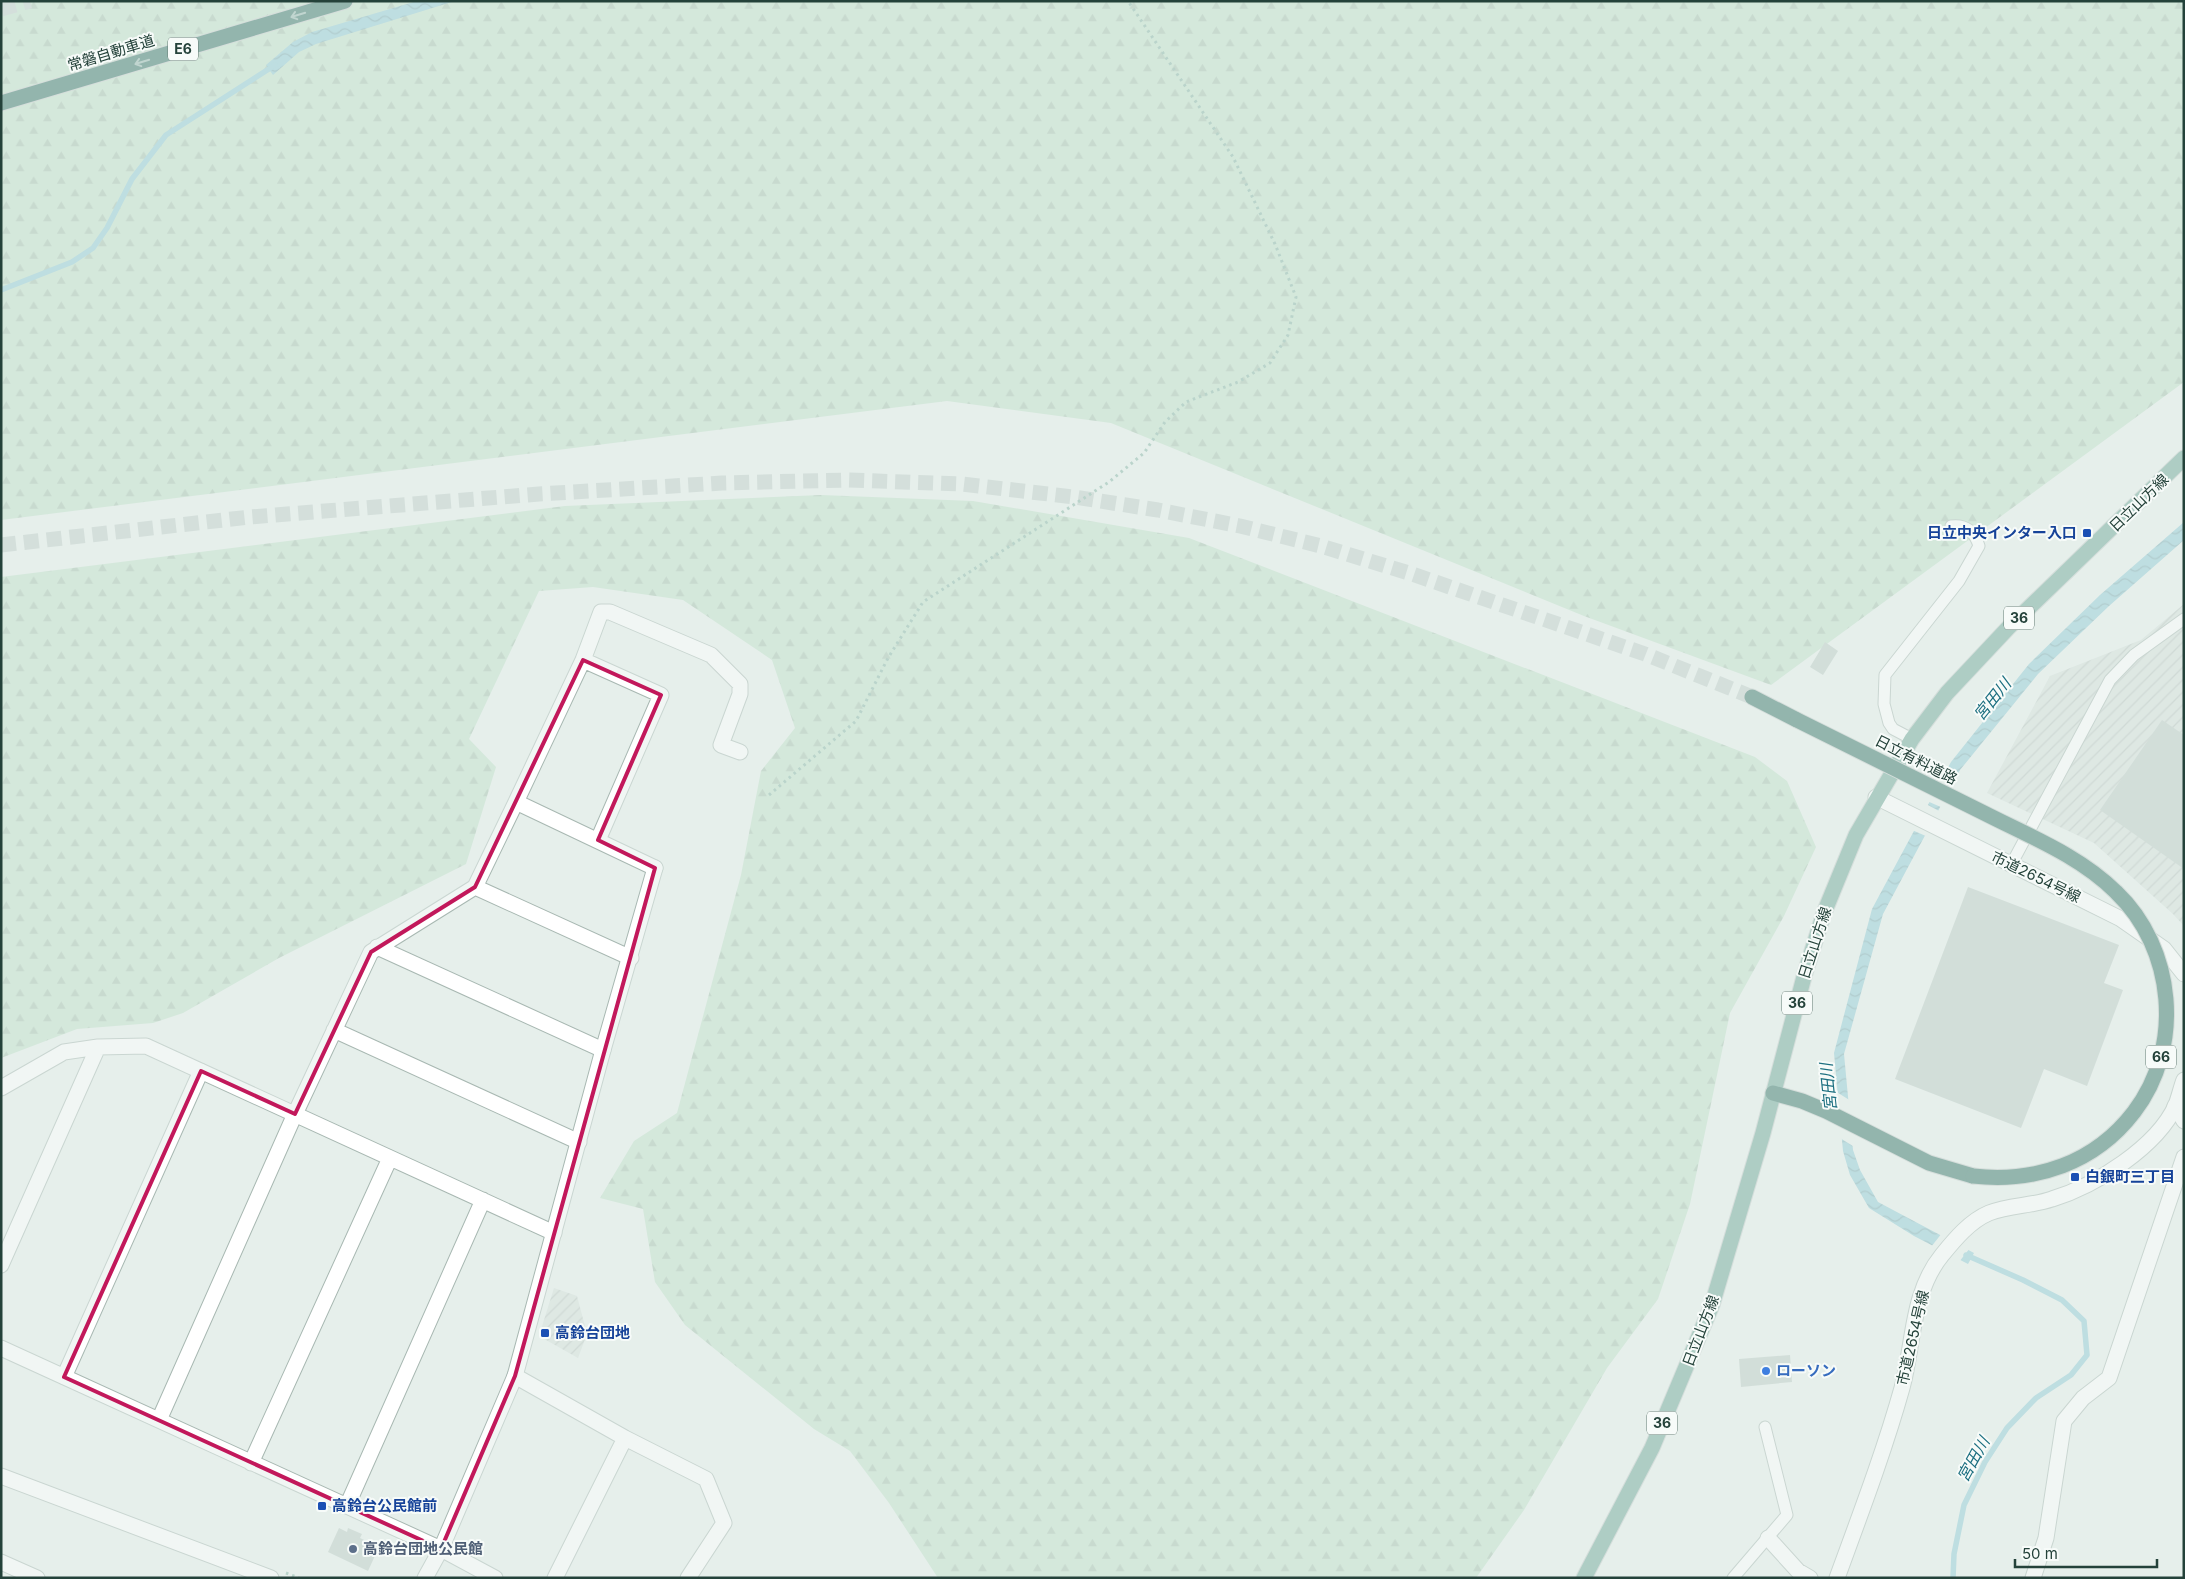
<svg xmlns="http://www.w3.org/2000/svg" width="2185" height="1579" font-family="Inter,'Noto Sans JP',sans-serif">
<style>
.industrial{fill:url(#industrial-furrows)}
.forest{fill:url(#forest-firs)}
.water{fill:url(#water-waves)}
.pier{fill:#e6efeb}
.lines{fill:none;stroke-linecap:round;stroke-linejoin:round}
.stream{stroke:#8ec9d4;stroke-width:5.5}
.building{fill:#bbcac4}
.motorway-tunnel{stroke:#bfccc8;stroke-width:15;stroke-dasharray:15 8;stroke-linecap:butt}
.service-casing{stroke:#a8b8b2;stroke-width:13}
.minor-casing{stroke:#a8b8b2;stroke-width:17}
.tertiary-casing{stroke:#a8b8b2;stroke-width:17}
.primary-casing{stroke:#c2cac8;stroke-width:17}
.motorway-casing{stroke:#c2cac8;stroke-width:17}
.path{stroke:#86b3a5;stroke-width:3;stroke-dasharray:2.5 4;stroke-linecap:butt}
.service{stroke:#fff;stroke-width:11}
.minor{stroke:#fff;stroke-width:15}
.tertiary{stroke:#fff;stroke-width:15}
.primary{stroke:#6aa596;stroke-width:15}
.motorway{stroke:#2f6f62;stroke-width:15}
.motorway-bridge-casing{stroke:#c2cac8;stroke-width:17;stroke-linecap:butt}
.motorway-bridge{stroke:#2f6f62;stroke-width:15}
.oneway{stroke:#93b5ae}
.marked{fill:none;stroke:#c2185b;stroke-width:4;stroke-linejoin:round}
.transit-dot{fill:#1a4fb4;stroke:#f7fbf9;stroke-width:2}
.shop-dot{fill:#3f7fe0;stroke:#f7fbf9;stroke-width:2}
.service-dot{fill:#5c6f8a;stroke:#f7fbf9;stroke-width:2}
.labels{text-anchor:middle;stroke-width:4;stroke-linejoin:round;paint-order:stroke}
.shield{fill:#f7fbf9;stroke:#637a73;stroke-width:1}
.shield-label{font-size:14px;font-weight:bold;fill:#24423a}
.street-label{font-size:15px;fill:#24423a;stroke:#f7fbf9}
.transit-label{font-size:15px;font-weight:bold;fill:#164399;stroke:#f7fbf9;text-anchor:start}
.shop-label{font-size:15px;font-weight:bold;fill:#366cbe;stroke:#f7fbf9;text-anchor:start}
.service-label{font-size:15px;font-weight:bold;fill:#4e5e75;stroke:#f7fbf9;text-anchor:start}
.water-label{font-size:16px;font-style:italic;fill:#1c6f80;stroke:#f7fbf9}
</style>
<defs>
<pattern id="industrial-furrows" width="10" height="10" patternUnits="userSpaceOnUse" patternTransform="scale(1.25)"><rect width="10" height="10" fill="#d4dfda"/><path d="M-1 1l2-2M0 10L10 0M9 11l2-2" fill="none" stroke="#b6c1bc"/></pattern>
<pattern id="forest-firs" width="22" height="20" patternUnits="userSpaceOnUse" patternTransform="scale(1.25)"><rect width="22" height="20" fill="#bfe0c8"/><path d="M5 1l3.5 6h-7zM16 11l3.5 6h-7z" fill="#a4c1ad"/></pattern>
<pattern id="water-waves" width="16" height="10" patternUnits="userSpaceOnUse" patternTransform="scale(1.25)"><rect width="16" height="10" fill="#8ec9d4"/><path d="M0 5q4-4 8 0t8 0" fill="none" stroke="#74a5ad"/></pattern>
</defs>
<rect width="100%" height="100%" fill="#e6efeb"/>
<path class="industrial" d="M2184 604V926L2173 914 2094 843 1987 793 2050 676 2141 640Z
M554 1288 577 1296 587 1334 578 1358 539 1336Z"/>
<path class="forest" d="M1 1H2184V382L1771 685 1584 616 1111 423 947 401 1 520Z
M821 495 973 501 1189 538 1755 757 1787 781 1816 847 1784 916 1730 1013 1690 1204 1658 1299 1607 1368 1524 1510 1476 1578H938L889 1503 850 1451 814 1429 685 1325 655 1282 643 1209 600 1198 634 1141 677 1113 741 875 761 771 795 728 772 660 683 600 593 587 539 591 469 739 496 767 466 864 279 958 183 1013 153 1023 77 1029 1 1058V577L565 506Z"/>
<path class="water" d="M417 1H455L316 44 299 52 273 75 266 65 293 42 312 32Z
M2184 522V540L2109 606 2038 674 1960 770 1883 914 1844 1054 1853 1150 1860 1170 1878 1202 1974 1253 1968 1264 1914 1236 1869 1208 1850 1175 1843 1151 1834 1053 1872 909 1951 762 2029 664 2100 595Z"/>
<path class="pier" d="M1941 776 1956 784 1943 808 1927 801Z
M1926 804 1941 812 1928 837 1912 830Z
M1835 1091 1851 1101 1856 1148 1840 1138Z
M1942 1233 1970 1248 1959 1262 1931 1247Z"/>
<g class="lines">
<path class="stream" d="M1 290 72 262 93 248 107 228 132 179 166 135 275 65
M1953 1578 1954 1554 1964 1505 1985 1462 2007 1428 2036 1398 2071 1375 2087 1355 2084 1321 2062 1300 2023 1280 1966 1255"/>
</g>
<path class="building" d="M1825 642 1838 651 1823 675 1810 667Z
M2162 720 2184 735V869L2100 810Z
M1968 887 2119 945 2104 983 2123 990 2087 1086 2044 1069 2021 1128 1895 1079Z
M1790 1355 1792 1382 1741 1387 1739 1359Z
M339 1528 347 1532 348 1528 362 1534 360 1538 379 1547 368 1571 328 1552Z"/>
<g class="lines">
<path class="motorway-tunnel" d="M1 9 30 1
M1 545 250 517 539 494 722 483 848 480 962 484 1074 497 1158 510 1240 526 1321 546 1412 574 1645 654 1752 697"/>
<defs>
<path id="service" d="M1912 739 1893 729 1889 723 1884 704 1885 675 1959 581 1979 546C1975 532 1966 524 1951 526
M2011 865 2110 680 2134 655 2184 619
M1733 1578 1787 1515 1765 1427"/>
<path id="minor" d="M583 660 661 695 598 840
M516 802 583 660 601 612H610L711 655 740 684V694L721 745 740 752
M475 887 631 958
M377 947 603 1050
M334 1030 579 1142
M1 1088 64 1052 98 1047 146 1046 554 1233
M2175 1106 2184 1121
M1 1265 98 1047
M1 1348 441 1549 495 1578
M515 1376 625 1438 706 1479 724 1523 688 1578
M64 1377 201 1071
M159 1420 295 1114 371 952 475 887 516 802 655 868
M251 1463 390 1158
M347 1506 483 1200
M1768 1538 1798 1571 1810 1578
M1 1562 37 1578
M555 1578 625 1438
M2033 1578 2046 1538 2064 1421 2083 1398 2109 1378 2184 1157"/>
<path id="tertiary" d="M1876 797 2121 919 2164 949 2184 974
M1 1476 271 1578
M425 1578 441 1549 515 1376 603 1050 655 868
M1837 1578C1860 1515 1884 1452 1902 1388 1914 1344 1911 1293 1942 1255 1955 1239 1970 1221 1989 1213 2009 1205 2032 1206 2052 1199 2095 1186 2157 1147 2176 1105 2179 1097 2181 1088 2184 1080"/>
<path id="primary" d="M1584 1578 1652 1448 1712 1305 1763 1133 1805 973 1824 913 1856 835 1912 739 1947 693 2008 628 2184 458"/>
<path id="motorway" d="M1 103 345 1
M1752 697 1797 720
M1773 1093 1802 1101 1826 1111 1929 1163 1973 1176"/>
</defs>
<use href="#service" class="service-casing"/>
<use href="#minor" class="minor-casing"/>
<use href="#tertiary" class="tertiary-casing"/>
<use href="#primary" class="primary-casing"/>
<use href="#motorway" class="motorway-casing"/>
<path class="path" d="M769 795 856 721 888 658 923 602 1109 482 1144 453 1165 422 1186 402 1238 382 1270 363 1288 335 1296 297 1275 244 1233 157 1128 1
M286 1573 299 1578"/>
<use href="#service" class="service"/>
<use href="#minor" class="minor"/>
<use href="#tertiary" class="tertiary"/>
<use href="#primary" class="primary"/>
<use href="#motorway" class="motorway"/>
<defs>
<path id="motorway-bridge" d="M1797 720C1859 751 1922 782 1984 813 2029 836 2080 856 2116 892 2175 948 2184 1047 2134 1112 2095 1163 2036 1183 1973 1176"/>
</defs>
<use href="#motorway-bridge" class="motorway-bridge-casing"/>
<use href="#motorway-bridge" class="motorway-bridge"/>
</g>
<defs><path id="oneway-shaft" d="M-6 0H5M1.5-3L5.5 0L1.5 3" fill="none" stroke-width="1.6" stroke-linecap="round" stroke-linejoin="round" transform="scale(1.25)"/></defs>
<g class="oneway">
<use href="#oneway-shaft" transform="translate(298 15) rotate(163)"/>
<use href="#oneway-shaft" transform="translate(142 62) rotate(163)"/>
</g>
<path d="M0 0H2185V1579H0ZM583 660 661 695 598 840 655 868 515 1376 441 1549 64 1377 201 1071 295 1114 371 952 475 887Z" fill="#e6efeb" fill-opacity=".55" fill-rule="evenodd"/>
<path class="marked" d="M583 660 661 695 598 840 655 868 515 1376 441 1549 64 1377 201 1071 295 1114 371 952 475 887Z"/>
<g class="transit-dot">
<rect x="2082" y="528" width="10" height="10" rx="2.5"/>
<rect x="2070" y="1172" width="10" height="10" rx="2.5"/>
<rect x="540" y="1328" width="10" height="10" rx="2.5"/>
<rect x="317" y="1501" width="10" height="10" rx="2.5"/>
</g>
<circle class="shop-dot" cx="1766" cy="1371" r="5"/>
<circle class="service-dot" cx="353" cy="1549" r="5"/>
<g class="labels">
<g class="shield">
<rect x="168" y="37.5" width="30" height="23" rx="4"/>
<rect x="2004" y="606.5" width="30" height="23" rx="4"/>
<rect x="1782" y="991.5" width="30" height="23" rx="4"/>
<rect x="2146" y="1045.5" width="30" height="23" rx="4"/>
<rect x="1647" y="1411.5" width="30" height="23" rx="4"/>
</g>
<g class="shield-label">
<text x="183" y="54">E6</text>
<text x="2019" y="623">36</text>
<text x="1797" y="1008">36</text>
<text x="2161" y="1062">66</text>
<text x="1662" y="1428">36</text>
</g>
<g class="street-label">
<text transform="translate(111 53) rotate(-17)" y="5">常磐自動車道</text>
<text transform="translate(2139 503) rotate(-44)" y="5">日立山方線</text>
<text transform="translate(1916 760) rotate(27)" y="5">日立有料道路</text>
<text transform="translate(2036 877) rotate(26)" y="5">市道2654号線</text>
<text transform="translate(1815 943) rotate(-72)" y="5">日立山方線</text>
<text transform="translate(1701 1331) rotate(-69)" y="5">日立山方線</text>
<text transform="translate(1913 1338) rotate(-77)" y="5">市道2654号線</text>
</g>
<g class="transit-label">
<text x="2077" y="538" text-anchor="end">日立中央インター入口</text>
<text x="2085" y="1182">白銀町三丁目</text>
<text x="555" y="1338">高鈴台団地</text>
<text x="332" y="1511">高鈴台公民館前</text>
</g>
<g class="shop-label">
<text x="1776" y="1376">ローソン</text>
</g>
<g class="service-label">
<text x="363" y="1554">高鈴台団地公民館</text>
</g>
<g class="water-label">
<text transform="translate(1992 699) rotate(-51)" y="6">宮田川</text>
<text transform="translate(1828 1087) rotate(-96)" y="6">宮田川</text>
<text transform="translate(1973 1459) rotate(-61)" y="6">宮田川</text>
</g>
</g>
<rect width="2185" height="1579" fill="none" stroke="#24423a" stroke-width="5"/>
<path d="M2015 1559v8h142v-8" fill="none" stroke="#24423a" stroke-width="2.5"/>
<text x="2022" y="1559" font-size="15" fill="#24423a" stroke="#f7fbf9" stroke-width="4" paint-order="stroke">50 m</text>
</svg>
